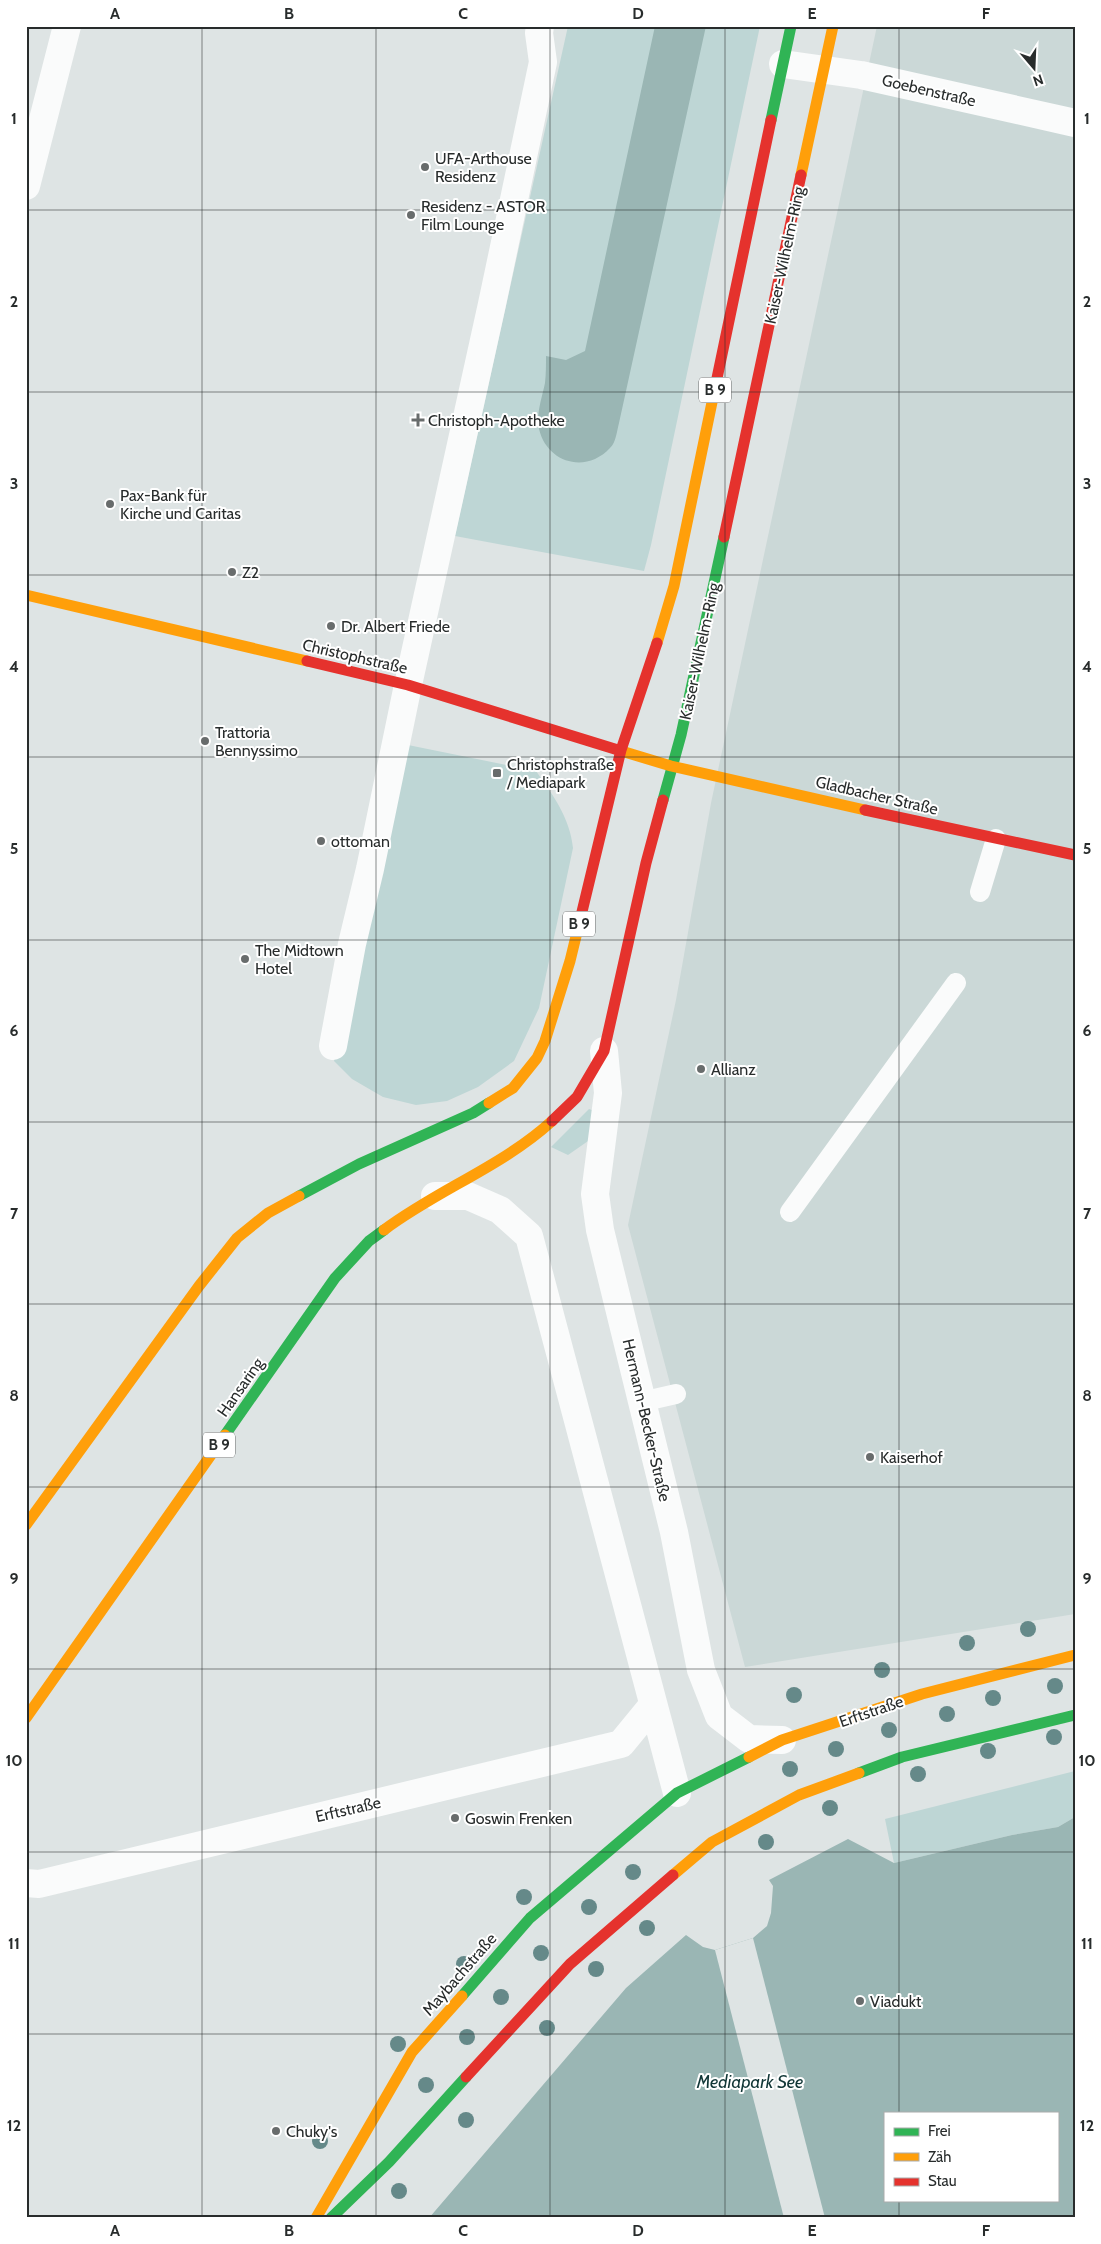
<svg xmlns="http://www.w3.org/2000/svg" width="1101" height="2244" font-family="Cabin,sans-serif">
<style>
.built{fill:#cbd8d7}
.green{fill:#bed6d5}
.water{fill:#9ab6b4;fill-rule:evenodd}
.pier{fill:#dee4e4}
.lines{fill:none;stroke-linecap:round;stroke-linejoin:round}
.lane{stroke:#fafbfb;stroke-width:20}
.street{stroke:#fafbfb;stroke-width:28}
.fast{stroke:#30b455;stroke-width:11}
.slow{stroke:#ff9f0a;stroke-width:11}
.jam{stroke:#e5322d;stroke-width:11}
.tree{fill:#658989}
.grid{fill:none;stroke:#282c2c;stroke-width:1;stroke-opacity:0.55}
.poi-dot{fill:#686c6c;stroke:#fff;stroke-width:2}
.labels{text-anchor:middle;stroke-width:4;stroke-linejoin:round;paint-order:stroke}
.shield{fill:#fff;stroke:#686b6b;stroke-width:1}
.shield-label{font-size:15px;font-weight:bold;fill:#282c2c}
.street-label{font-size:16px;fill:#282c2c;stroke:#fff}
.poi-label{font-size:16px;fill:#282c2c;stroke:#fff;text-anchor:start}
.water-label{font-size:18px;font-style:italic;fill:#123737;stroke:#fff}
.neatline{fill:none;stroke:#282c2c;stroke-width:2}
.grid-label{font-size:16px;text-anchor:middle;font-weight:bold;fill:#282c2c}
</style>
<rect width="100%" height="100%" fill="#dee4e4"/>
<path class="built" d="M877 26H1075V1614L745 1667 628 1225 676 1000 711 803Z"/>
<path class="green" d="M568 26H760L651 545 644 571 455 536Z
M408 745 536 771C553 795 570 818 573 848L539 1008 514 1061 478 1087 447 1101 416 1105 383 1097 352 1079 334 1061Z
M589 1109 592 1110 591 1139 568 1155 551 1147Z
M1075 1771V1817L1058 1827 1012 1835 894 1863 885 1819Z"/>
<path class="water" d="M655 26H706L619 423C617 430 616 443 610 448 586 474 547 463 539 429 536 413 542 398 545 383 546 374 546 365 546 356L566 360 585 351Z
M1075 1817V2218H429L626 1988 686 1935 703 1947 715 1950 753 1938 767 1926 771 1913 773 1886 769 1880 848 1839 894 1863 1012 1835 1058 1827ZM885 2113H1057V2200H885Z"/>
<path class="pier" d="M753 1938 825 2218H784L715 1950Z"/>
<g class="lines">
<path class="lane" d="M980 892 996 839
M790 1212 956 983
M641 1402 676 1394"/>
<path class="street" d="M783 64 861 75 1075 123
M26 186 67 26
M333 1046 352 944 370 869 408 685 492 304 543 62 539 33 540 26
M604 1051 608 1093 595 1194 600 1230 674 1532 701 1670 719 1716 749 1739 782 1740
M435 1196H468L500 1210 529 1236 677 1793
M26 1883 39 1884 621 1744 653 1705"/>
<path class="fast" d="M771 120 791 26
M663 800 681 735 724 537
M299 1196 359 1164 473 1113 489 1103
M225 1435 335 1278 369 1241 384 1230
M859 1773 902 1757 1075 1715
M462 1996 530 1918 677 1793 749 1757
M331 2218 389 2162 466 2077"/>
<path class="slow" d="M801 175 833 26
M26 595 307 661
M657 643 674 586 716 383
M618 750 671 766 865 810
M489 1103 513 1088 537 1058 545 1041 570 961 580 920
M384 1230C437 1190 503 1166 552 1121
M26 1525 199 1286 237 1238 268 1213 299 1196
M26 1718 225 1435
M749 1757 782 1740 922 1694 1075 1655
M673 1875 712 1842 799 1795 859 1773
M316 2218 412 2052 462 1996"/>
<path class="jam" d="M716 383 771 120
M724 537 801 175
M307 661 408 685 618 750
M865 810 1075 855
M580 920 621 750 657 643
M552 1121 577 1097 604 1051 646 863 663 800
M466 2077 570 1964 673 1875"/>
</g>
<g class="tree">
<circle cx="1028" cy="1629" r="8"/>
<circle cx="967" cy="1643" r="8"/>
<circle cx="882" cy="1670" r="8"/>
<circle cx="1055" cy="1686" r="8"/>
<circle cx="794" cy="1695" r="8"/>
<circle cx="993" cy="1698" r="8"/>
<circle cx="947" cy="1714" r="8"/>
<circle cx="889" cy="1730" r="8"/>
<circle cx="1054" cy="1737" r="8"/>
<circle cx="836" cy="1749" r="8"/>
<circle cx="988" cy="1751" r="8"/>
<circle cx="790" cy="1769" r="8"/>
<circle cx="918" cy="1774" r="8"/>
<circle cx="830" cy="1808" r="8"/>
<circle cx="766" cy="1842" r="8"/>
<circle cx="633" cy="1872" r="8"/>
<circle cx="524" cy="1897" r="8"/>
<circle cx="589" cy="1907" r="8"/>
<circle cx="647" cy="1928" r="8"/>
<circle cx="541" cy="1953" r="8"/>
<circle cx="464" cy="1964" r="8"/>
<circle cx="596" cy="1969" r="8"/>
<circle cx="501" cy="1997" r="8"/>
<circle cx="547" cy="2028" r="8"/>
<circle cx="467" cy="2037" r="8"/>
<circle cx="398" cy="2044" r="8"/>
<circle cx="426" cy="2085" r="8"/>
<circle cx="466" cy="2120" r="8"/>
<circle cx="320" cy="2141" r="8"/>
<circle cx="399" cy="2191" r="8"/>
</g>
<path class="grid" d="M202 26V2218M376 26V2218M550 26V2218M725 26V2218M899 26V2113M26 210H1075M26 392H1075M26 575H1075M26 757H1075M26 940H1075M26 1122H1075M26 1304H1075M26 1487H1075M26 1669H1075M26 1852H1075M26 2034H1075M899 2200V2218"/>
<g class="poi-dot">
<circle cx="425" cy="167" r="5"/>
<circle cx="411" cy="215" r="5"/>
<path d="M415.5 412.5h5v5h5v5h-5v5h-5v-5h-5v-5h5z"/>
<circle cx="110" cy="504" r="5"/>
<circle cx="232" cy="572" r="5"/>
<circle cx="331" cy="626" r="5"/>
<circle cx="205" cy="741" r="5"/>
<rect x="492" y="768" width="10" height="10" rx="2.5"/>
<circle cx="321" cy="841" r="5"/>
<circle cx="245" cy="959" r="5"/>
<circle cx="701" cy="1069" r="5"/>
<circle cx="870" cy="1457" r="5"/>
<circle cx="455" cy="1818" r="5"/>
<circle cx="860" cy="2001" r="5"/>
<circle cx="276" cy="2131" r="5"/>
</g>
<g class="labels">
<g class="shield">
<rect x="699" y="377.5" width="32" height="25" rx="4"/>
<rect x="563" y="911.5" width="32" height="25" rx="4"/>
<rect x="203" y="1432.5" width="32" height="25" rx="4"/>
</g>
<g class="shield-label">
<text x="715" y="395">B 9</text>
<text x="579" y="929">B 9</text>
<text x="219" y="1450">B 9</text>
</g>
<g class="street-label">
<text transform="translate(929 90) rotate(13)" y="6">Goebenstraße</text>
<text transform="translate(784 255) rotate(-78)" y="6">Kaiser-Wilhelm-Ring</text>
<text transform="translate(699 651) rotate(-78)" y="6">Kaiser-Wilhelm-Ring</text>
<text transform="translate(355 656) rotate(13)" y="6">Christophstraße</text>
<text transform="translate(877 795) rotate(13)" y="6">Gladbacher Straße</text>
<text transform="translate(240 1387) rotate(-55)" y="6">Hansaring</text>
<text transform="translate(647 1420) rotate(77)" y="6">Hermann-Becker-Straße</text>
<text transform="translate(871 1711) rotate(-19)" y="6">Erftstraße</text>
<text transform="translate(348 1809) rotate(-13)" y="6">Erftstraße</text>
<text transform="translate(459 1974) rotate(-49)" y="6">Maybachstraße</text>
</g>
<g class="poi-label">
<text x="435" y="164">UFA-Arthouse<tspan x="435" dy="18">Residenz</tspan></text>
<text x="421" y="212">Residenz - ASTOR<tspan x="421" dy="18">Film Lounge</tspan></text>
<text x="428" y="426">Christoph-Apotheke</text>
<text x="120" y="501">Pax-Bank für<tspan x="120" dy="18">Kirche und Caritas</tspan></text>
<text x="242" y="578">Z2</text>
<text x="341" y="632">Dr. Albert Friede</text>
<text x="215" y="738">Trattoria<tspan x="215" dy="18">Bennyssimo</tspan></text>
<text x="507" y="770">Christophstraße<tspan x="507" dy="18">/ Mediapark</tspan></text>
<text x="331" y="847">ottoman</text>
<text x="255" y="956">The Midtown<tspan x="255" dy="18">Hotel</tspan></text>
<text x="711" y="1075">Allianz</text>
<text x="880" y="1463">Kaiserhof</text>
<text x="465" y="1824">Goswin Frenken</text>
<text x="870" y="2007">Viadukt</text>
<text x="286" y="2137">Chuky's</text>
</g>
<g class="water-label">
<text x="750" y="2088">Mediapark See</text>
</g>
</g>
<rect width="1101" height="2244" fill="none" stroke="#ffffff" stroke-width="55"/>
<rect x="884" y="2112" width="175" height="90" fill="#ffffff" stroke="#a9abab"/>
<rect x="894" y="2128" width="25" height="8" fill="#30b455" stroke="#a9abab"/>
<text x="928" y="2136" font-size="15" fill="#282c2c">Frei</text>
<rect x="894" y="2153" width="25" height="8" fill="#ff9f0a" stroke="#a9abab"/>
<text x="928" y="2162" font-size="15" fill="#282c2c">Zäh</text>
<rect x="894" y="2178" width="25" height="8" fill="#e5322d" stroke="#a9abab"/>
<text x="928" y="2186" font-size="15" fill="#282c2c">Stau</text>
<g transform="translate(1034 68) rotate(161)" stroke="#ffffff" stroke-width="4" paint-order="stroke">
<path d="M0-4L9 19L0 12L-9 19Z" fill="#282c2c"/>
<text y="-8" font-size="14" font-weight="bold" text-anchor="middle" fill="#282c2c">N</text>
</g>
<rect x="28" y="28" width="1046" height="2188" class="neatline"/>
<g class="grid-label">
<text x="115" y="19">A</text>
<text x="289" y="19">B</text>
<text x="463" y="19">C</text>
<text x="638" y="19">D</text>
<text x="812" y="19">E</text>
<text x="986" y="19">F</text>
<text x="14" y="124">1</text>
<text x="1087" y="124">1</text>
<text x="14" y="307">2</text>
<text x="1087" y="307">2</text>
<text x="14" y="489">3</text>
<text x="1087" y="489">3</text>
<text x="14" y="672">4</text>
<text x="1087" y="672">4</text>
<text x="14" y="854">5</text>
<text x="1087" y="854">5</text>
<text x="14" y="1036">6</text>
<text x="1087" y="1036">6</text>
<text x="14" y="1219">7</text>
<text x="1087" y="1219">7</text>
<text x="14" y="1401">8</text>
<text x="1087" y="1401">8</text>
<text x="14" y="1584">9</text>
<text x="1087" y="1584">9</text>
<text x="14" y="1766">10</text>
<text x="1087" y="1766">10</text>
<text x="14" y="1949">11</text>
<text x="1087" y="1949">11</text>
<text x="14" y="2131">12</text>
<text x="1087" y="2131">12</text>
<text x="115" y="2236">A</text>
<text x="289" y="2236">B</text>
<text x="463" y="2236">C</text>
<text x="638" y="2236">D</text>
<text x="812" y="2236">E</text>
<text x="986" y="2236">F</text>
</g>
</svg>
